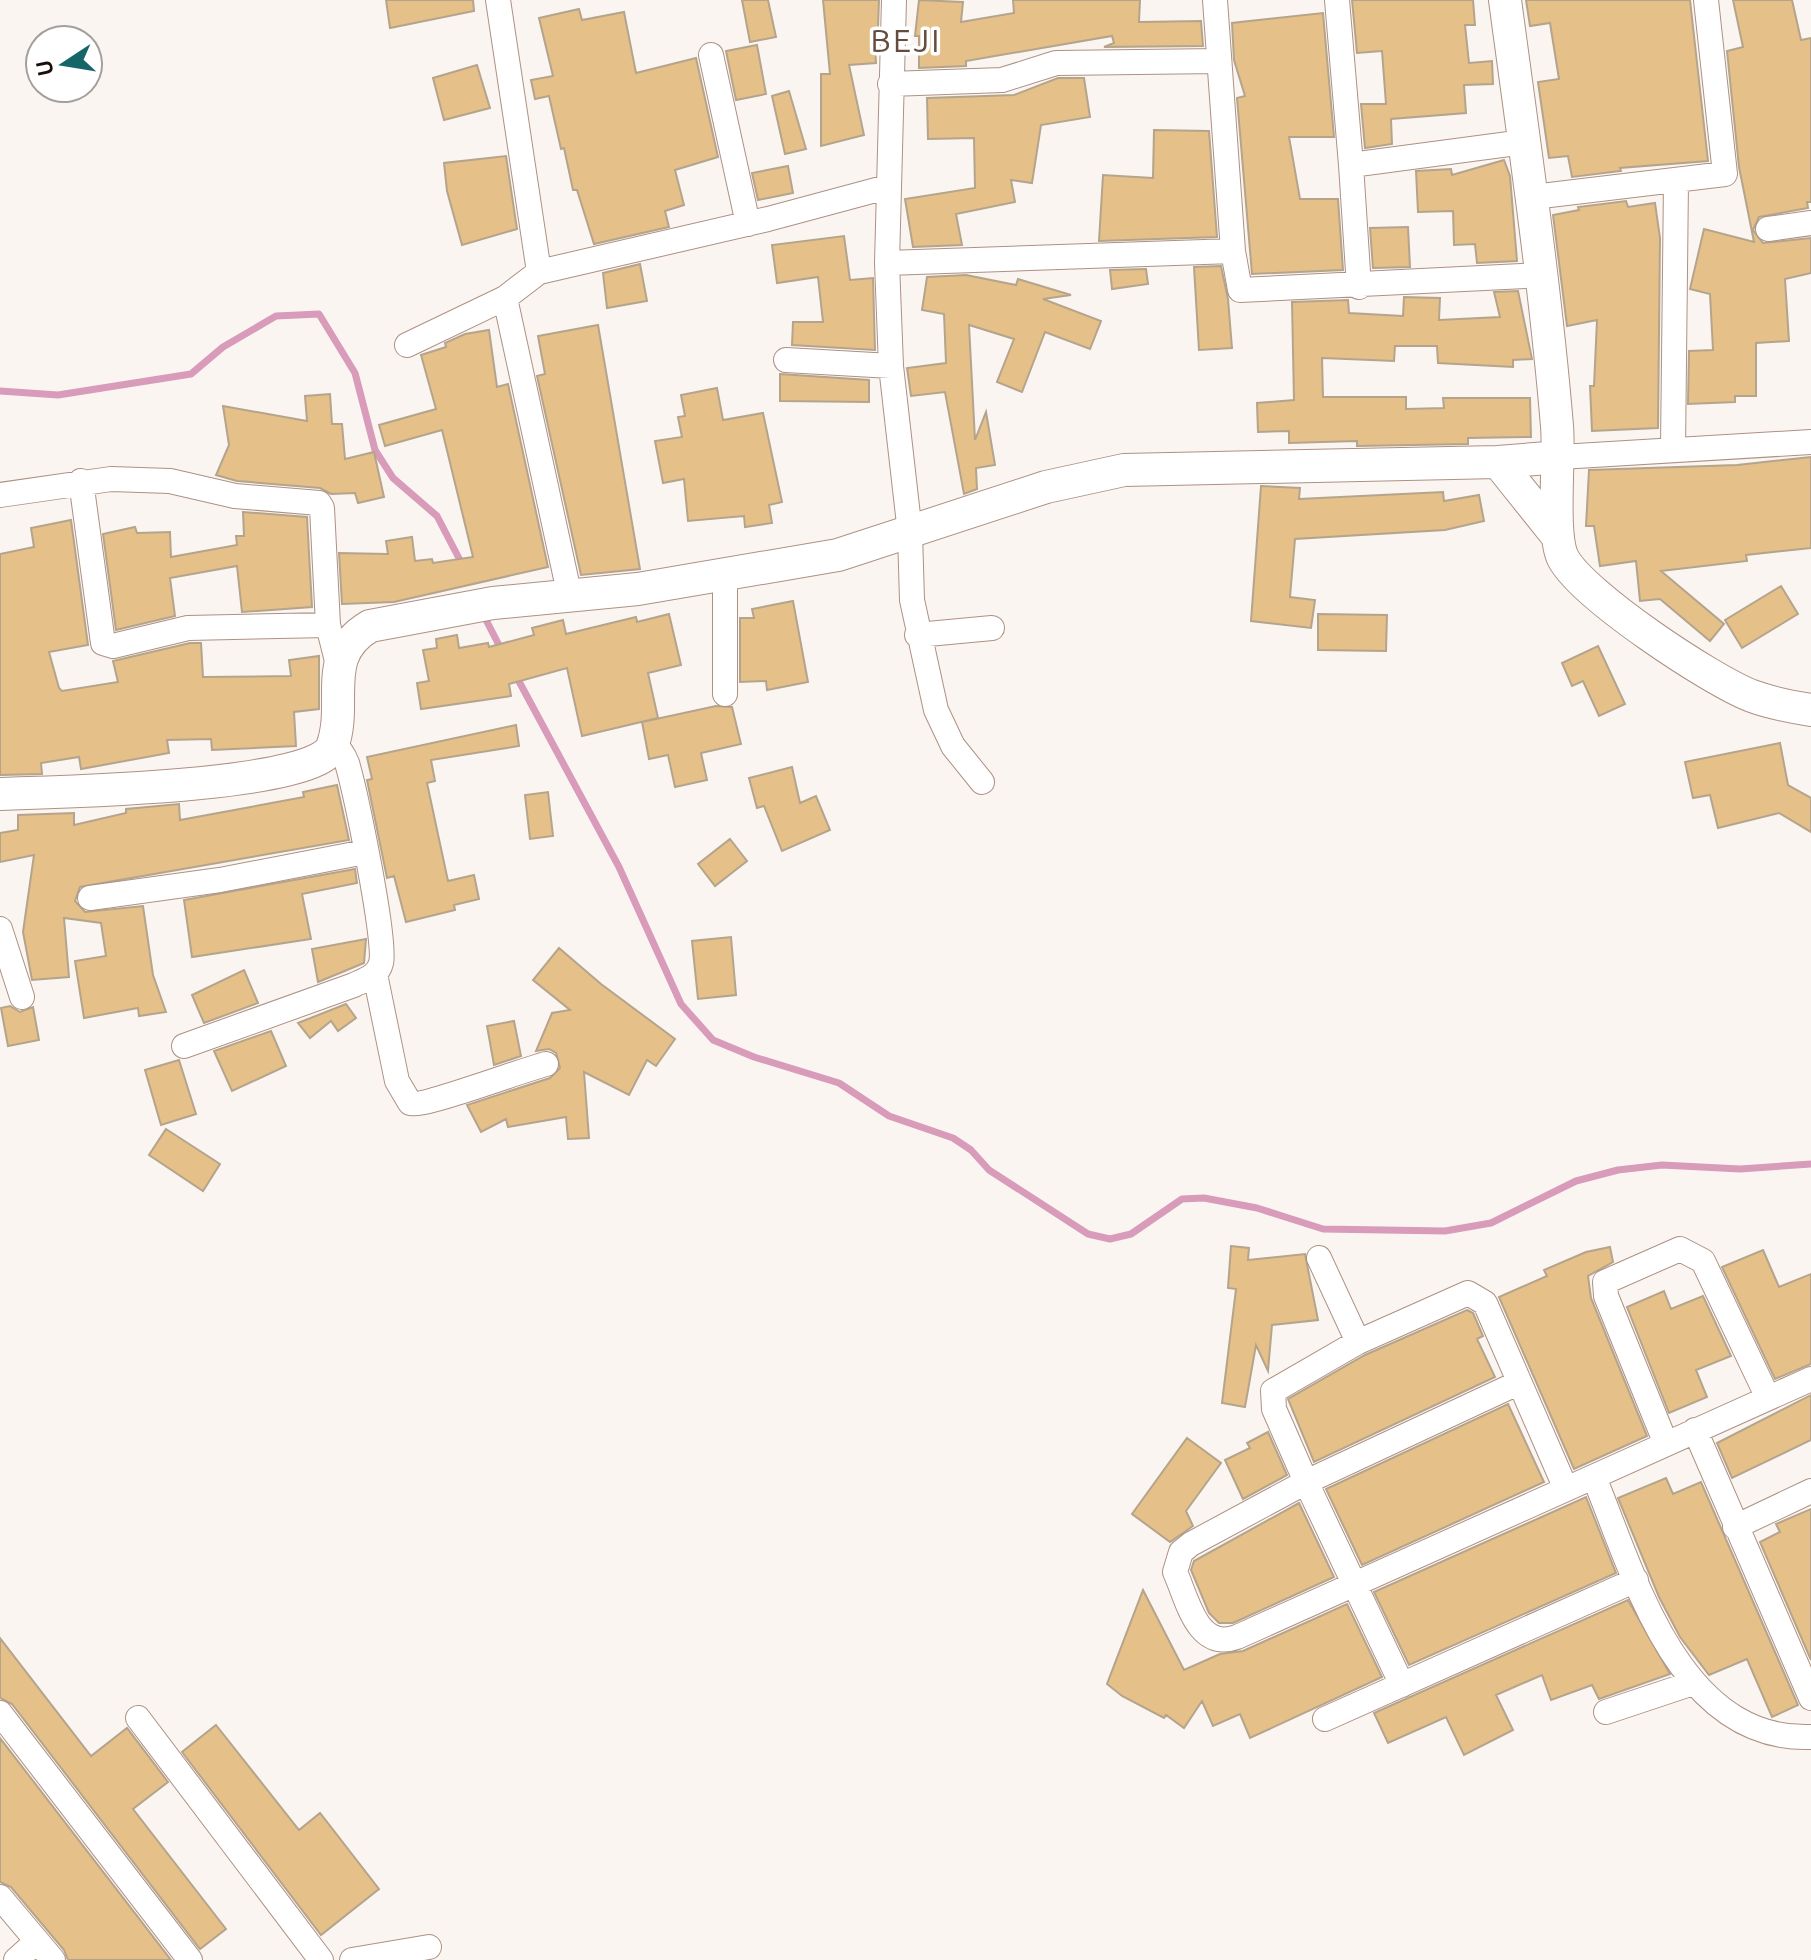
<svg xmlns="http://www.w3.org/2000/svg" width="1811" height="1960" font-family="Ubuntu,sans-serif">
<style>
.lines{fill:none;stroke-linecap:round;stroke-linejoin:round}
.stream{stroke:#d89bba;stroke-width:7}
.building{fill:#e5c088;stroke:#b5a48c;stroke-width:2}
.street-casing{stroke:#ad9183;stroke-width:26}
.secondary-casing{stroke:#ad9183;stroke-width:34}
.street{stroke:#fff;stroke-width:24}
.secondary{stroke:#fff;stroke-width:32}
.labels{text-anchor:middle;stroke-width:7;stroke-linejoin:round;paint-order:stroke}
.quarter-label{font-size:32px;letter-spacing:2px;fill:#654c3f;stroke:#fff}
</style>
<rect width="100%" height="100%" fill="#fbf5f2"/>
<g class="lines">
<path class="stream" d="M0 391 58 395 191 374 223 347 276 316 319 314 355 373 375 450 393 478 437 516 463 566
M483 614 503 653
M515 674 619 867 681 1004 713 1040 754 1057 839 1083 889 1116 953 1138 971 1150 989 1170 1088 1234 1110 1239 1131 1234 1182 1199 1204 1198 1257 1208 1323 1229 1445 1231 1491 1223 1576 1181 1618 1170 1662 1165 1740 1169 1811 1164"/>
</g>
<path class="building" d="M386 0H473L474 11 390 28Z
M742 0H768L776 37 750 42Z
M823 0H879L878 28H874L876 63 849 65 864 135 821 146V74H830Z
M919 0 963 2 961 22 1014 13 1013 0H1140L1139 22 1201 21 1203 46 1104 47 1114 43 1112 36 966 61V66L919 68V36H915Z
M1352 0H1473L1475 25H1465L1469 63 1492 61 1493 84 1464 85 1466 113 1391 119 1392 144 1365 148 1361 104H1386L1382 51 1357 53Z
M1526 0H1690L1708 161 1620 168 1621 171 1572 177 1568 156 1549 158 1538 82 1559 79 1550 23 1530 26Z
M1733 0H1792L1801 40 1811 38V202H1807L1808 208 1759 217 1753 230 1763 243 1811 238V273L1785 279 1789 341 1756 343V396H1735V402L1688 404 1689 351 1713 350 1710 294 1690 289 1704 229 1754 242 1739 167 1727 51 1743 47Z
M579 9 582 20 624 12 636 73 696 58 718 157 675 170 684 205 665 211 669 227 594 244 577 190H573L564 148 561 149 549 96 535 99 531 80 553 76 539 18Z
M1323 13 1334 137H1289L1300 199H1338L1343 270 1252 274 1237 98 1245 96 1234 60 1232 23Z
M757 45 766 94 736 100 726 51Z
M477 65 490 108 444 120 433 78Z
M1058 78H1084L1090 117 1041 125 1032 183 1011 180 1015 202 956 214 962 245 913 247 905 199 975 188 974 138 928 139 927 98 1014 95Z
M789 91 806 149 785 154 772 96Z
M1154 130 1209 131 1217 237 1099 241 1103 175 1153 178Z
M506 156 517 229 462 245 447 191 444 163Z
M1504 160 1510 176 1517 261 1477 263 1475 244 1454 245 1453 211 1418 212 1416 171 1451 169 1452 175Z
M788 166 793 193 758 200 752 173Z
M1626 201 1628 207 1655 203 1660 238 1658 428 1592 431 1590 386H1594L1597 320 1567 326 1553 215 1579 210 1578 207Z
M1408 227 1410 267 1373 268 1370 228Z
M844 236 850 280 873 278 875 350 792 345 793 322H823L818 277 777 283 772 245Z
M640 264 647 301 607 308 603 273Z
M1221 266 1228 299 1232 348 1199 350 1194 267Z
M1146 269 1148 284 1112 289 1110 270Z
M966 275 1016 285 1018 279 1071 295 1043 299 1101 321 1090 349 1045 332 1022 392 997 382 1014 339 969 325 975 440 986 412 995 465 976 468 977 489 964 494 945 392 911 396 907 368 946 363 944 314 922 310 927 277Z
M1518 291 1532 359 1513 360V367L1438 363 1437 346H1395L1394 361 1322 358 1323 397H1406V409L1444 408 1443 398H1530L1531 437 1468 438V444L1357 446V441L1289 443V431L1258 432 1257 403 1294 400 1292 302 1348 300 1349 313 1403 316 1404 297 1440 298 1439 320 1500 317 1494 292Z
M598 325 640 569 581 575 537 376 545 374 538 336Z
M489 330 497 387 508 384 548 567 394 602 342 604 339 553 388 554 386 541 412 537 415 561 432 559 433 563 473 557 442 430 385 446 379 425 436 409 421 355 446 347 445 343 465 334Z
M780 374 869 380V402L780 401Z
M717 388 723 420 763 413 782 502 769 505 772 523 745 527 744 516 688 521 684 479 663 483 655 441 682 437 678 417 685 416 681 395Z
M330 394 332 424H342L345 459 374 452 384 497 358 503 355 493 331 494 320 488 237 481 216 475 229 445 223 406 307 421 305 396Z
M1811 457V548L1746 555 1747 561 1661 571 1724 624 1710 641 1660 599 1640 601 1636 561 1600 566 1594 526H1586L1589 470 1737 465Z
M1261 486 1300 488 1299 499 1443 492 1444 501 1479 495 1484 521 1445 530 1295 539 1290 597 1315 600 1311 628 1251 621Z
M243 512 307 517 312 607 242 612 237 566 170 578 175 616 116 630 103 534 135 527 137 533 170 532 171 557 237 545 236 536H244Z
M71 520 88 645 49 652 59 688 62 691 118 682 113 661 190 643H201L203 677 291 676 289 660 319 656V709L294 712 296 746 212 750 211 739 167 740 169 753 81 769 79 757 41 763 42 774 0 775V554L34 547 31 528Z
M1781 586 1798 614 1742 648 1725 620Z
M793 601 808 682 767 690 766 681 740 682V618H754L752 609Z
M669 614 681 665 648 673 658 718 582 736 567 668 509 684 511 696 421 709 417 683 429 681 423 650 437 648 436 639 457 635 459 648 488 643 489 647 534 635 532 628 563 620 566 634 636 617 637 622Z
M1318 614 1387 615 1386 651 1318 650Z
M1598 646 1625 704 1599 716 1583 681 1572 686 1562 663Z
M716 706 732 707 741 744 701 753 707 780 675 787 668 755 649 759 642 722Z
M516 725 519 746 431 760 435 781 427 783 448 881 474 875 479 899 454 905 455 910 406 922 394 876 387 878 367 780 372 779 367 757Z
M1780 743 1788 785 1811 798V832L1779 813 1718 828 1710 795 1693 798 1685 762Z
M792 767 800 803 816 796 830 830 782 851 764 806 757 808 749 778Z
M337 785 349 840 80 887 75 901 85 912 143 906 153 975 166 1012 139 1016 138 1008 84 1018 75 961 106 956 101 923 64 918 69 977 32 980 23 932 34 855 0 862V833L18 830V815L74 813V825L126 813V809L179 804 180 820 304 797 303 792Z
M548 792 553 836 530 839 525 795Z
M730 839 747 861 715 886 698 864Z
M355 869 357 883 302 894 311 939 192 957 184 900Z
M731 937 736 995 698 999 692 941Z
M366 939 364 963 318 982 312 949Z
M559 948 601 984 675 1039 656 1066 647 1060 629 1095 584 1072 589 1138 568 1139 566 1117 508 1127 506 1119 481 1132 467 1105 550 1078 560 1068 556 1053 549 1049 536 1051 552 1013 570 1010 533 980Z
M244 970 258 1003 204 1023 192 995Z
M346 1004 356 1018 338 1031 331 1021 310 1038 298 1023Z
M10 1006 20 1012 33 1007 39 1040 8 1046 1 1008Z
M514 1021 521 1056 494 1065 487 1026Z
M271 1031 286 1066 232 1091 214 1051Z
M179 1060 196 1114 161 1125 145 1070Z
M166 1129 220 1164 203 1191 149 1155Z
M1231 1246 1249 1248 1248 1260 1305 1254 1318 1320 1272 1325 1268 1371 1256 1345 1245 1407 1222 1403 1236 1289 1228 1288Z
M1610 1247 1613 1262 1588 1276 1591 1298 1647 1436 1574 1469 1499 1297 1547 1276 1544 1270 1586 1252Z
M1763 1250 1779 1287 1811 1274V1364L1775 1379 1722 1267Z
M1664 1291 1671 1309 1703 1296 1731 1356 1696 1370 1707 1397 1669 1413 1627 1307Z
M1467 1310 1473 1313 1483 1336 1477 1339 1495 1377 1314 1462 1288 1399 1365 1355Z
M1811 1395V1440L1732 1478 1717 1443Z
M1508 1404 1544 1482 1362 1565 1326 1489Z
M1268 1432 1287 1475 1243 1499 1225 1460 1250 1448 1247 1443Z
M1187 1438 1221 1463 1186 1511 1193 1526 1170 1542 1132 1514Z
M1666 1478 1673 1494 1701 1482 1798 1705 1772 1717 1747 1659 1709 1675 1680 1637 1659 1597 1618 1498Z
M1586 1497 1616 1573 1409 1665 1374 1592Z
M1299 1503 1334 1577 1233 1623H1219L1209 1613 1191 1570 1194 1561Z
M1811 1509V1660L1760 1542 1780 1532 1776 1524Z
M1143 1590 1184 1670 1220 1654 1243 1651 1347 1604 1382 1677 1250 1738 1240 1714 1213 1726 1202 1701 1184 1728 1166 1715 1164 1718 1122 1696 1107 1684Z
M1628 1600 1670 1674 1599 1699 1592 1685 1551 1700 1542 1675 1496 1695 1513 1730 1464 1755 1446 1717 1388 1743 1374 1713Z
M0 1638 91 1756 127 1728 168 1782 133 1809 226 1929 200 1949 12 1704 0 1698Z
M216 1725 299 1830 320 1813 379 1889 321 1935 182 1752Z
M0 1738 171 1960H68L64 1950 11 1887 0 1882Z"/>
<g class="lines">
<defs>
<path id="street" d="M498 0 539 272
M894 0 887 263 891 366 910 533 912 600 936 710 953 746 982 782
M1215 0 1233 251 1240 290 1544 275
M1337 0 1351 165
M711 55 748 224
M890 84 1002 80 1056 63 1219 61
M1533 197 1725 174 1706 0
M1768 229 1811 223
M887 263 1233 251
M1359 287 1351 165 1524 142
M407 345 505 298
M786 360 891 366
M1673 449 1676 181
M1560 457 1811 442
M81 481 103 643 113 646 188 628 328 625
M0 495 111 479 170 481 235 496 319 503 322 508 328 625 339 669
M570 597 505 298 539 272 768 219 887 187
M917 635 992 628
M725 694V576
M90 898 220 880 365 852
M0 929 22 997
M375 974 397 1081 410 1103C422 1108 522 1070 546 1064
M184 1046 354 985C364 980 378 976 381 963 387 942 355 790 347 763 344 755 340 749 333 743
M1319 1258 1358 1342
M1518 1383 1306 1482 1191 1544 1181 1552 1175 1572C1188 1601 1197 1651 1237 1637L1811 1379
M1695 1430 1811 1698
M1666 1444 1606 1296 1605 1282 1680 1249 1703 1261 1768 1398
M1594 1477C1634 1574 1678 1742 1811 1737
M1735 1527 1811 1491
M1402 1685 1306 1482 1274 1409 1273 1391 1358 1342 1468 1293 1485 1303 1566 1489
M1606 1712 1693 1683
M0 1713 190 1960
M138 1718 321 1960
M1325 1719 1636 1580
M0 1897 53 1960
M16 1960 36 1942
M352 1960 429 1947"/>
<path id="secondary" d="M1505 0C1524 142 1545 283 1557 426 1560 458 1551 534 1563 558 1582 595 1712 681 1752 696 1771 703 1792 707 1811 710
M1498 462 1558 537
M0 794C49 792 316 788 332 747 349 702 319 656 370 626L493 603 638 589 838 555 1046 487 1124 470 1498 462 1560 457"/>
</defs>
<use href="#street" class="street-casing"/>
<use href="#secondary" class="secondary-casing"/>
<use href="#street" class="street"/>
<use href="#secondary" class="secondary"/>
</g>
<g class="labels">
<g class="quarter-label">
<text x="906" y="52">BEJI</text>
</g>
</g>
<g transform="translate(64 64) rotate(258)"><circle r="38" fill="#ffffff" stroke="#a39f9d" stroke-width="2"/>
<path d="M0-6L14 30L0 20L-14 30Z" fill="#166568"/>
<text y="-12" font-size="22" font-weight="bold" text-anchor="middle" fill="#190f0a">U</text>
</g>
</svg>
